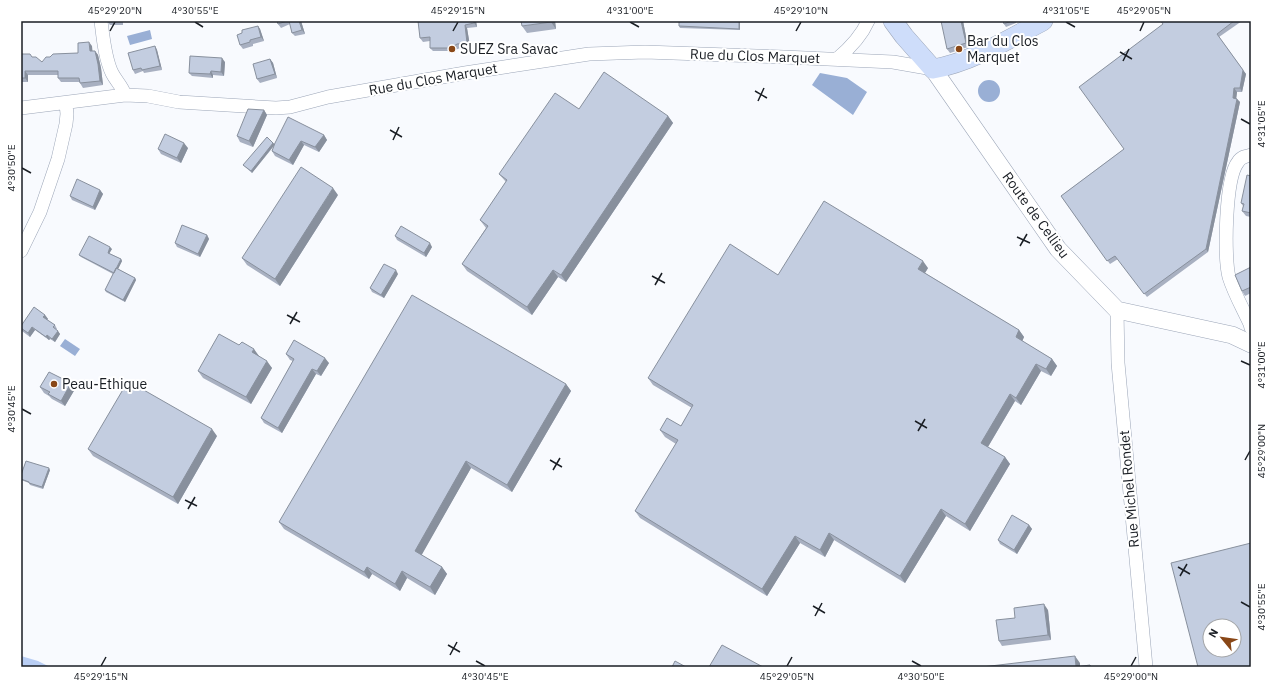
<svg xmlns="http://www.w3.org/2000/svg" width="1272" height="688" font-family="'IBM Plex Sans',sans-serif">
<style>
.green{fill:#b9cef4}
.water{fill:#99afd5}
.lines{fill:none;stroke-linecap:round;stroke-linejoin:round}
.minor-casing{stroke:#9ca6b8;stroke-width:14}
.tertiary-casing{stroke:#9ca6b8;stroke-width:18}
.secondary-casing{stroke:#9ca6b8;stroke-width:20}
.minor{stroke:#fff;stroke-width:13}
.tertiary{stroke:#fff;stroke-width:17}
.secondary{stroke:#ceddfa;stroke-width:19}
.wall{fill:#a8b0c1}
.shaded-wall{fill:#88909d}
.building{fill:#c3cde0;stroke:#88909d;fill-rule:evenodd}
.ticks{fill:none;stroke:#1a1e24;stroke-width:1.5}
.poi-dot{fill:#894717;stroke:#fff;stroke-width:1.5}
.labels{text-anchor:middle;stroke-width:4;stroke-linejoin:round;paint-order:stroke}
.poi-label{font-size:14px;fill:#1a1e24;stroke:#fff;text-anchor:start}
.street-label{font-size:14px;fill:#1a1e24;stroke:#fff}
.neatline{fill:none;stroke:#1a1e24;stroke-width:1.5}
.ticks-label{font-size:10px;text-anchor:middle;fill:#1a1e24}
</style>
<rect width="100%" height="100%" fill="#f8fafe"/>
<path class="green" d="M21 656 38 661 50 667H21Z"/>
<path class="water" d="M150 30 152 39 130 45 127 36Z
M820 73 847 78 867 92 853 115 812 85Z
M978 91a11 11 0 1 1 22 0a11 11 0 1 1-22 0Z
M65 339 80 349 75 356 60 346Z"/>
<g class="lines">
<defs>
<path id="minor" d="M101 21C103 37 105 59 112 73 116 81 122 86 125 95
M837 59C850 48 861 37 868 21
M21 108 125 95 148 96 179 102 276 108 290 107 328 97 465 73 589 54 645 52 784 57 893 62 933 69
M1251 155C1246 156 1241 157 1238 162 1225 178 1224 257 1229 277 1234 293 1243 309 1250 324L1251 328
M21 251 40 212 58 159 66 124 67 114 66 103
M1117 310 1118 363 1146 667"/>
<path id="tertiary" d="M933 69 1058 249 1117 310 1232 335 1251 344"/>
<path id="secondary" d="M893 21 904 36 933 69C972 62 1009 39 1043 21"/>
</defs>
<use href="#minor" class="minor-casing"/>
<use href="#tertiary" class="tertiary-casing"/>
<use href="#secondary" class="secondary-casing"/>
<use href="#minor" class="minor"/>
<use href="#tertiary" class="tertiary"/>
<use href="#secondary" class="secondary"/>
</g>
<path class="wall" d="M107 21H123V25H110Z
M277 21H301L305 34 295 36 292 33 290 24 281 28 278 24Z
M476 21 477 27 467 28 470 46 460 48 453 51H433L430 48V41L423 42 420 38Z
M555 21 556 29 527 33 522 26Z
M740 21V30L680 28 679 26Z
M963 21 968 47 950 53 947 49Z
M1003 21H1016V23L1006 27 1004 24Z
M1160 21H1242L1219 37 1246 74 1242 92H1237L1236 98 1240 102 1208 252 1147 297 1118 259 1110 264 1061 196 1124 149 1163 24Z
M258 26 260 29 264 41 253 44V46L243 49 240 45 242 33Z
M92 46V51H95L98 55 101 68 103 85 83 88 80 83V82H61L58 78V75H28V82H21V54L32 57 42 62 50 57 78 53Z
M155 46 157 50 162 70 144 73 143 71 135 74 133 70Z
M270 59 273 63 277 78 260 83 257 79Z
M225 62 224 76 213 75V78L192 76 189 73Z
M579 109 668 116 673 123 566 282 558 277 532 315 467 271 462 264 486 228 480 220 506 182 499 174Z
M264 110 267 115 253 147 240 142 237 136Z
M324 135 327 140 319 152 304 145 293 165 275 156 272 151 274 146 252 173 243 165 273 143 274 144Z
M188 148 181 163 161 154 158 149Z
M1251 176V217L1246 216 1242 211 1243 206 1241 203Z
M100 190 103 194 95 210 72 200 70 196Z
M338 195 280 286 247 265 242 258Z
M207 235 209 239 200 257 177 247 175 243Z
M395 236 432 247 426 257 397 240Z
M112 249 109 253 121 259 122 261 118 269 135 278 136 280 125 302 106 292 105 290 113 274 81 257 79 255Z
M1251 267V293L1245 296 1242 291Z
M928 268 925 273 1019 330 1024 337 1022 341 1052 359 1057 366 1051 376 1041 371 1021 405 1015 401 988 447 1005 457 1010 464 970 531 946 516 905 583 834 540 825 557 800 543 767 596 640 518 635 511 676 444 665 437 660 430 681 426 692 408 653 385 648 378 778 275Z
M398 274 384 298 372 292 370 288Z
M45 315 48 319 47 320 55 325 57 329H56L60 334 55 342 50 339 49 340 35 330 30 337 22 331 21 329V326Z
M239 345 259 356 272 368 251 404 203 378 198 371Z
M286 354 329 363 321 376 316 374 282 433 264 423 261 418 293 361 290 360Z
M566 384 571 391 512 492 471 468 421 555 442 567 447 574 435 595 407 578 400 591 372 574 369 579 284 529 279 522Z
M40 387 75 389 65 406 52 399 49 396 44 393Z
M217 436 178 504 93 456 88 449Z
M50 470 43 489 30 485 29 483 21 480V475Z
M1029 525 1032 529 1017 554 1000 544 998 540Z
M1048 610 1051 640 1002 646 999 641 1015 618Z"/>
<path class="shaded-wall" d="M299 21H301L305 34 302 30Z
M474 21H476L477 27 474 23Z
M551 21H555L556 29 551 22Z
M739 21H740V30L739 29Z
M961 21H963L968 47 966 43Z
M465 25 467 28 470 46 467 43Z
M258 26 260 29 264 41 261 37Z
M89 42 92 46 93 56 90 51Z
M155 46 157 50 162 70 160 66Z
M95 51 98 55 101 68 103 85 100 81Z
M222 58 225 62 224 76 221 72Z
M270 59 273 63 277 78 275 74Z
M1243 70 1246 74 1242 92 1240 88Z
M25 71 28 75V82L25 78Z
M211 71 213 75V78L210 74Z
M1234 88 1237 92 1236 101 1233 98Z
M1237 99 1240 102 1208 252 1206 249Z
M264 110 267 115 253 147 249 141Z
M668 116 673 123 566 282 561 275Z
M324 135 327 140 319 152 315 147Z
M301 141 304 145 293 165 289 160Z
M184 143 188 148 181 163 177 158Z
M273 143 275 144 252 173 251 171Z
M333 188 338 195 280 286 275 279Z
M100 190 103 194 95 210 93 207Z
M207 235 209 239 200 257 198 254Z
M430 243 432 247 426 257 424 253Z
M110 247 112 249 109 254 108 253Z
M121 259 122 261 115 275 114 273Z
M923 261 928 268 923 276 918 269Z
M396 270 398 274 384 298 381 295Z
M553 270 558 277 532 315 527 307Z
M135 278 136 280 125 302 123 300Z
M45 315 48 319 46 321 43 317Z
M32 327 35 330 30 337 28 333Z
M1019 330 1024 337 1021 344 1016 337Z
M58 331 60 334 55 342 52 339Z
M47 335 50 339 49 340 46 337Z
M254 349 259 356 257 360 252 352Z
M325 358 329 363 321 376 317 371Z
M1052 359 1057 366 1051 376 1046 369Z
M267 361 272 368 251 404 246 397Z
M1036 364 1041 371 1021 405 1016 398Z
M312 369 316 374 282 433 278 428Z
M71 383 75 389 65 406 61 401Z
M566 384 571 391 512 492 507 485Z
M1010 394 1015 401 986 450 981 443Z
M212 429 217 436 178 504 173 497Z
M1005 457 1010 464 970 531 965 524Z
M466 461 471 468 420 558 415 551Z
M49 468 50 470 43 489 42 487Z
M941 509 946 516 905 583 900 576Z
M1029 525 1032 529 1017 554 1014 550Z
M829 533 834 540 825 557 820 550Z
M795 536 800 543 767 596 762 589Z
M367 567 372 574 369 579 364 572Z
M442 567 447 574 435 595 430 587Z
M402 571 407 578 400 591 395 584Z
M1044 604 1048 610 1051 640 1048 635Z
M1075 656 1080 663V667H1076Z"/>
<path class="building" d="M277 21H287L278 24Z
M289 21H299L302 30 292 33Z
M418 21H474V23L465 25 467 43 457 44 451 48H430V37L420 38Z
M521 21H551V22L522 26Z
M679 21H739V29L679 26Z
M941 21H961L966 43 947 49Z
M1003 21H1011L1004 24Z
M1161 21H1234L1217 34 1243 70 1240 88H1234L1233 98 1237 99 1206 249 1144 294 1115 256 1107 261 1061 196 1124 149 1079 87 1163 24Z
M258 26 261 37 250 40V42L240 45 237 35 242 33V30Z
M89 42 90 51H95L98 64 100 81 80 83 79 78H58V71H25V78H21V54H30L32 57H36L42 62 46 57H50L53 54 78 53V43Z
M155 46 160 66 142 70 141 68 133 70 128 53Z
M190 56 222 58 221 72 211 71 210 74 189 73Z
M270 59 275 74 257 79 253 64Z
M604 72 668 116 561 275 553 270 527 307 462 264 488 226 480 220 507 180 499 174 555 93 579 109Z
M248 109 264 110 249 141 237 136Z
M288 117 324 135 315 147 301 141 289 160 272 151 275 143Z
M165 134 184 143 177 158 158 149Z
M267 137 273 143 251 171 243 165Z
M301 167 333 188 275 279 242 258Z
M1247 175 1251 176V213L1242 211 1244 204 1241 203Z
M77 179 100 190 93 207 70 196Z
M824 201 923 261 918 269 1019 330 1016 337 1052 359 1046 369 1036 364 1016 398 1010 394 981 443 1005 457 965 524 941 509 900 576 829 533 820 550 795 536 762 589 635 511 678 440 660 430 667 418 681 426 693 405 648 378 730 244 778 275Z
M182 225 207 235 198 254 175 243Z
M401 226 430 243 424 253 395 236Z
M89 236 110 247 108 253 121 259 114 273 79 255Z
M384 264 396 270 381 295 370 288Z
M1251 267V287L1242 291 1235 275Z
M116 268 135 278 123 300 105 290Z
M412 295 566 384 507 485 466 461 415 551 442 567 430 587 402 571 395 584 367 567 364 572 279 522Z
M34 307 45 315 43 317 55 325 53 327 58 331 52 339 47 335 46 337 32 327 28 333 21 328V326Z
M219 334 239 345 242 342 254 349 252 352 267 361 246 397 198 371Z
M294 340 325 358 317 371 312 369 278 428 261 418 294 359 286 354Z
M49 372 71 383 61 401 48 394 50 392 40 387Z
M128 381 212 429 173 497 88 449Z
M26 461 49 468 42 487 29 483V482L21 479V475Z
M1012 515 1029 525 1014 550 998 540Z
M1251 543V667H1198L1171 563ZM1210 626H1234V650H1210Z
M1044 604 1048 635 999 641 996 620 1015 618 1014 608Z
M722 645 763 667H709Z
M1075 656 1076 667 1090 665 1091 667H982Z
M675 661 686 667H672Z"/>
<path class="ticks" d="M195 22 203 27M630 22 639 27M1066 22 1075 27M110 31 115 22M453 31 458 22M796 31 801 22M1140 31 1144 22M1120 52 1132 59M1123 61 1129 49M755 91 767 98M758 101 764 88M1241 119 1250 124M390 130 402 137M393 140 399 127M22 168 31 173M1017 237 1030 243M1020 246 1027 234M652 276 665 283M655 285 662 273M287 315 300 322M290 324 297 312M1241 361 1250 365M22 409 31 414M915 421 927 428M918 431 925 419M550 460 562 467M1245 460 1250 451M553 470 560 458M185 500 197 506M188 509 195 497M1178 567 1190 574M1180 576 1187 564M1241 602 1250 607M813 606 825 613M815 616 822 603M448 645 460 652M450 655 457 642M476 661 485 666M912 661 921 666M101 666 106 657M787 666 792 657M1131 666 1136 657"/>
<g class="poi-dot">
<circle cx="452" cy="49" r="4"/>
<circle cx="959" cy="49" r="4"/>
<circle cx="54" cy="384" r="4"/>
</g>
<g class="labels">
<g class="poi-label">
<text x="967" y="46">Bar du Clos<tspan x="967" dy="16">Marquet</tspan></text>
<text x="460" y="54">SUEZ Sra Savac</text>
<text x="62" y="389">Peau-Ethique</text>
</g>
<g class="street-label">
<text transform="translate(755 56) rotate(2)" y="5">Rue du Clos Marquet</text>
<text transform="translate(433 79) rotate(-10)" y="5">Rue du Clos Marquet</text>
<text transform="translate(1036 215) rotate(54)" y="5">Route de Cellieu</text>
<text transform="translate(1129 489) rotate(-95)" y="5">Rue Michel Rondet</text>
</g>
</g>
<rect width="1272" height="688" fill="none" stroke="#ffffff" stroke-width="44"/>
<g transform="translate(1222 638) rotate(299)"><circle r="19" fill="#ffffff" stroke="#a3a5a7"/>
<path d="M0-3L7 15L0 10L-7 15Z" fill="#894717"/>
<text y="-6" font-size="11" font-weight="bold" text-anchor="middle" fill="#1a1e24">N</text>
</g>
<rect x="22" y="22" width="1228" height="644" class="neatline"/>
<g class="ticks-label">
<text x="115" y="14">45°29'20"N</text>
<text x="195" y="14">4°30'55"E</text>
<text x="458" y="14">45°29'15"N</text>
<text x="630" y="14">4°31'00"E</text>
<text x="801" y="14">45°29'10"N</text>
<text x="1066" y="14">4°31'05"E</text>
<text x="1144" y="14">45°29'05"N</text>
<text transform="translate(1261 124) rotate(-90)" y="4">4°31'05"E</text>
<text transform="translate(11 168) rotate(-90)" y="4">4°30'50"E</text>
<text transform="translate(1261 365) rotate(-90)" y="4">4°31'00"E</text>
<text transform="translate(11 409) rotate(-90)" y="4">4°30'45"E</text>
<text transform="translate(1261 451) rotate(-90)" y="4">45°29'00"N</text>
<text transform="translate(1261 607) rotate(-90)" y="4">4°30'55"E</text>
<text x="101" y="680">45°29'15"N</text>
<text x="485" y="680">4°30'45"E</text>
<text x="787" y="680">45°29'05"N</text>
<text x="921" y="680">4°30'50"E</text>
<text x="1131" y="680">45°29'00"N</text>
</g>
</svg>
